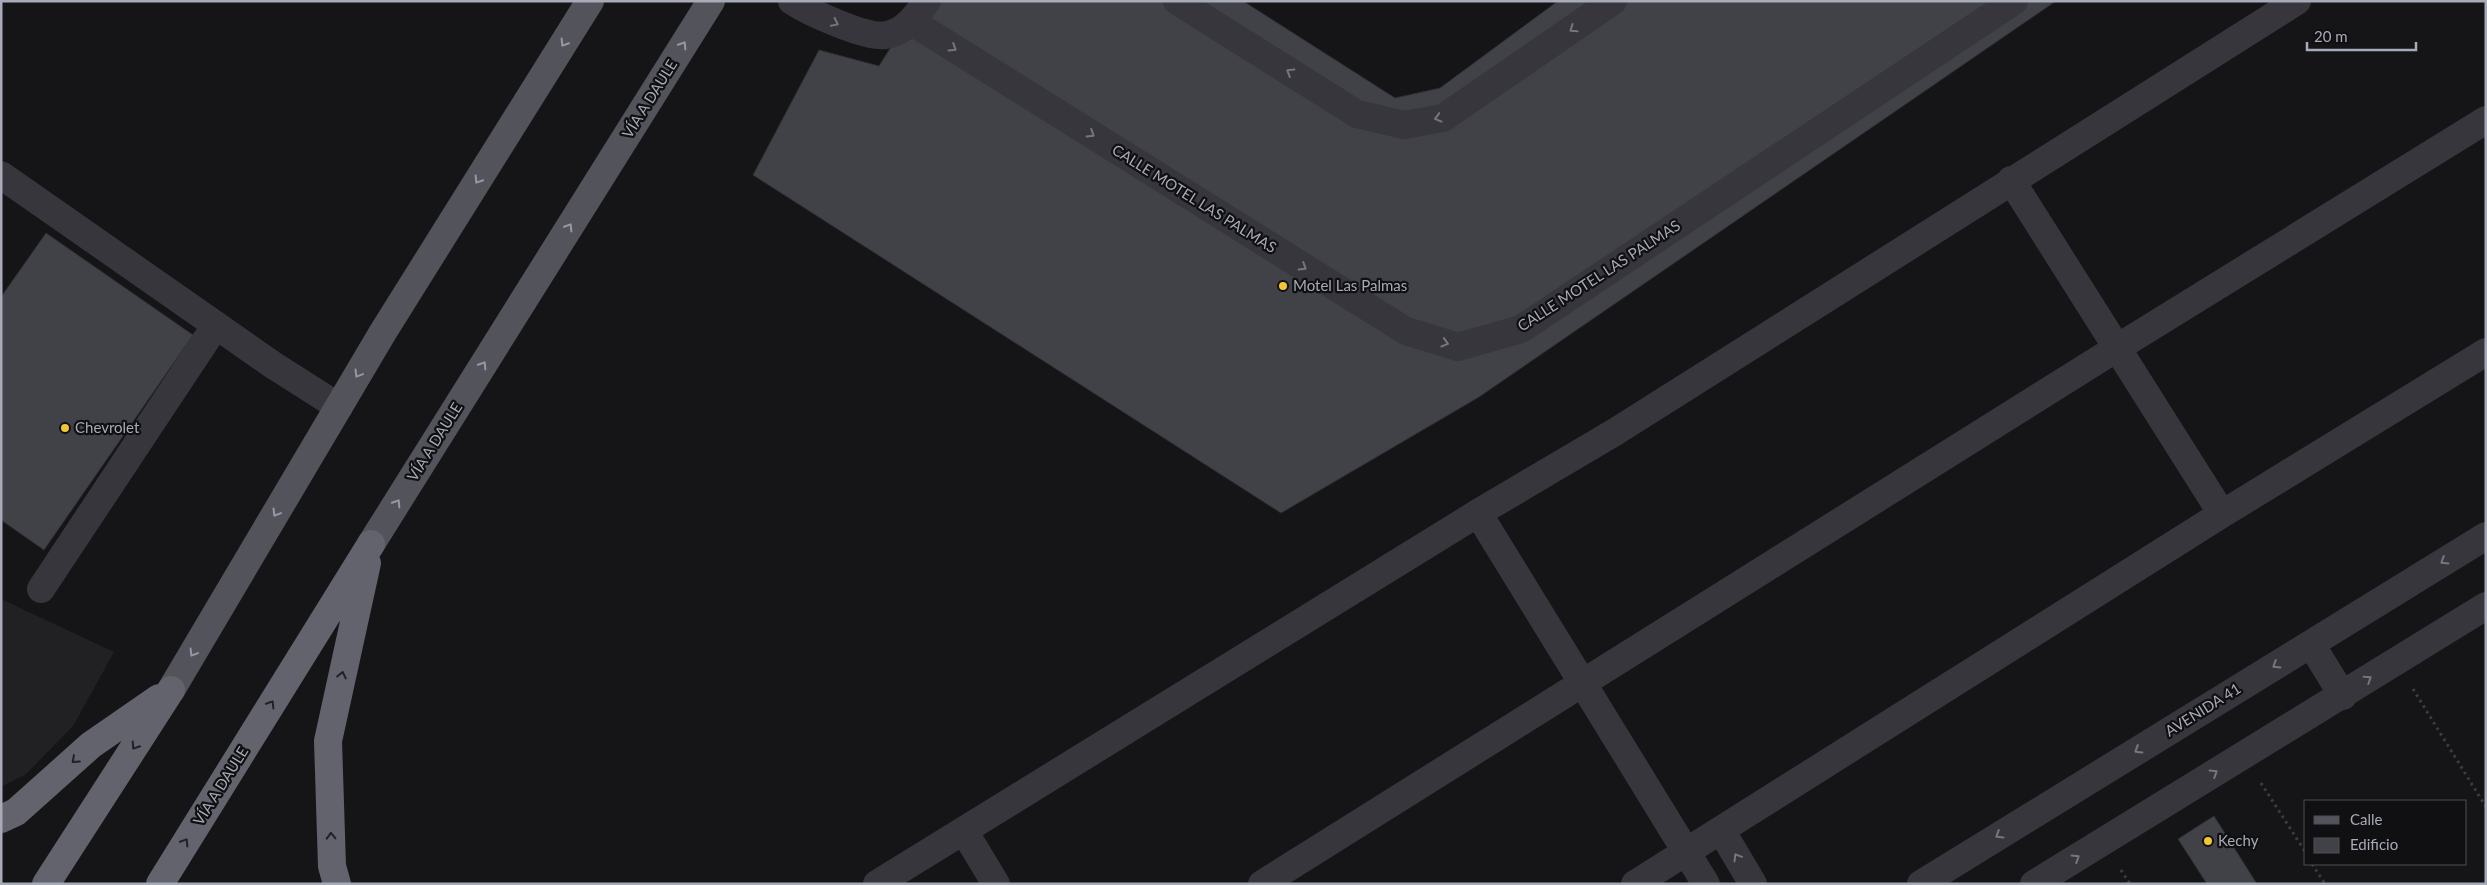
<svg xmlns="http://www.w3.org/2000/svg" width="2487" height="885" font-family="Lato,sans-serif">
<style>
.built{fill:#212124}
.building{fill:#414247;stroke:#2f2f33}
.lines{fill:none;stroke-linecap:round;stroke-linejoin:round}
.path{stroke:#3c3d43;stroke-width:3;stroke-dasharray:2.5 4;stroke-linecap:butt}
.minor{stroke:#36363c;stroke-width:28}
.major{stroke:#52535b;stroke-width:28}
.highway{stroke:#62636d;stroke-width:28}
.oneway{stroke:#747680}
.oneway2{stroke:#9699a5}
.oneway3{stroke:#202124}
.poi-dot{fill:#f1c833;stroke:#101012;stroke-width:2}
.labels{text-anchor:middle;stroke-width:4.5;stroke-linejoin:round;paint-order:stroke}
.street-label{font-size:15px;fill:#a7aab7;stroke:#101012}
.poi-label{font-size:15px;fill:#a7aab7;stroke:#101012;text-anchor:start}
</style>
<rect width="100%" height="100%" fill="#151517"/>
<path class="built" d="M1 599 114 652 73 726 26 774 1 787Z"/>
<path class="building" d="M920 1H1243L1395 98 1440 88 1558 1H2056L1479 397 1281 513 753 175 819 50 879 66Z
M46 233 193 335 44 550 1 520V297Z
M2214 816 2257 884H2207L2178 839Z"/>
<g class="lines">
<path class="path" d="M2413 689 2486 807
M2261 783 2306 853
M2312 864 2325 884
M2121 870 2130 884"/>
<path class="minor" d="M792 1C809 12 867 39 886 35 905 32 917 15 927 1
M1177 1 1357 114 1404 125 1443 118 1613 1
M912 22 1406 331 1458 347 1521 329 2014 1
M1 175 273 365 339 407
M2011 180 2222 514
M1478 513 1706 884
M41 589 216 325
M2311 644 2343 696
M1721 830 1753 884
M964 831 996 884
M877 884 1478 513 1615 432 2297 1
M1262 884 2117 348 2486 120
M1635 884 2222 514 2486 352
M1921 884 2486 536
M2034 884 2486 606"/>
<path class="major" d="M371 544 711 1
M171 690 383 332 590 1"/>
<path class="highway" d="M1 819 16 812 91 745 159 698
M46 884 171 690
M160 884 371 544
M337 884 332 866 328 741 367 563"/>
</g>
<defs><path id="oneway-chevron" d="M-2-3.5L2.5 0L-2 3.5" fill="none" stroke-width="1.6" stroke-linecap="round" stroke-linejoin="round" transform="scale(1.25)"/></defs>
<g class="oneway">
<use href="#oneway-chevron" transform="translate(835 23) rotate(26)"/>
<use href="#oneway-chevron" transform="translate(1573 29) rotate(145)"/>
<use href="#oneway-chevron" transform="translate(953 48) rotate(32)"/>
<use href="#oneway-chevron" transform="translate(1290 72) rotate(-148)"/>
<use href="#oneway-chevron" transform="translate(1438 118) rotate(165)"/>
<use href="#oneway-chevron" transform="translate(1091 134) rotate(32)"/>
<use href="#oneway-chevron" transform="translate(1303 267) rotate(32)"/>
<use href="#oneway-chevron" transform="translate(1445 343) rotate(17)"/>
<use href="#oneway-chevron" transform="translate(2444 561) rotate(148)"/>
<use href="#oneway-chevron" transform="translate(2276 665) rotate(148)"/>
<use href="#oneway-chevron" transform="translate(2368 679) rotate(-33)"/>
<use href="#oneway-chevron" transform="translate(2138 750) rotate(148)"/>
<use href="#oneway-chevron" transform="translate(2214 773) rotate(-32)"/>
<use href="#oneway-chevron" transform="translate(1999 835) rotate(148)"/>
<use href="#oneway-chevron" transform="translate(1737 857) rotate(-121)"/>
<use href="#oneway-chevron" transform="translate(2076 858) rotate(-32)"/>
</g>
<g class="oneway2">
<use href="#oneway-chevron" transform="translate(564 43) rotate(122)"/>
<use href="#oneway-chevron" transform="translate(683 45) rotate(-58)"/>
<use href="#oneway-chevron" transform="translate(478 180) rotate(122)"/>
<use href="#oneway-chevron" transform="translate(569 227) rotate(-58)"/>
<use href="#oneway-chevron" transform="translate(483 365) rotate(-58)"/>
<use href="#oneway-chevron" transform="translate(358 374) rotate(121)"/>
<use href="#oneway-chevron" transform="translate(397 503) rotate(-58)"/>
<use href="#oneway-chevron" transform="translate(276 513) rotate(121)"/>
<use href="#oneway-chevron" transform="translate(193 653) rotate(121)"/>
</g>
<g class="oneway3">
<use href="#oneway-chevron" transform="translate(342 675) rotate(-78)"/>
<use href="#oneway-chevron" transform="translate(271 704) rotate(-58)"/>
<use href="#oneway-chevron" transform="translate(135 746) rotate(123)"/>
<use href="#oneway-chevron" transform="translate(75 760) rotate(138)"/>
<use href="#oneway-chevron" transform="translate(331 836) rotate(-92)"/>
<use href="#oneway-chevron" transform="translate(185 842) rotate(-58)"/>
</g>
<g class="poi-dot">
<circle cx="1283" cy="286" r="5"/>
<circle cx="65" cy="428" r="5"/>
<circle cx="2208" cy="841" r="5"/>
</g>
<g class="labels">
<g class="street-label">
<text transform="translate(650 99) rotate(-58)" y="5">VÍA A DAULE</text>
<text transform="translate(1194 199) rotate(32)" y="5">CALLE MOTEL LAS PALMAS</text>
<text transform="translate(1599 276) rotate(-33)" y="5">CALLE MOTEL LAS PALMAS</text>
<text transform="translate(435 442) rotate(-58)" y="5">VÍA A DAULE</text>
<text transform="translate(2203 710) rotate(-32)" y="5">AVENIDA 41</text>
<text transform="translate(221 786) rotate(-58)" y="5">VÍA A DAULE</text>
</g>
<g class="poi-label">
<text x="1293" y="291">Motel Las Palmas</text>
<text x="75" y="433">Chevrolet</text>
<text x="2218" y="846">Kechy</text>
</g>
</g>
<rect width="2487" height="885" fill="none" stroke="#a7aab7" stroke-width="5"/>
<rect x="2304" y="800" width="162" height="65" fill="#101012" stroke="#4c4e54"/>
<rect x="2314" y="816" width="25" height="8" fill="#52535b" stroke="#4c4e54"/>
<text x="2350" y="825" font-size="15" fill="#a7aab7">Calle</text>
<rect x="2314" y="838" width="25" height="15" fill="#414247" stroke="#4c4e54"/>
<text x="2350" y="850" font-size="15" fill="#a7aab7">Edificio</text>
<path d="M2307 42v8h109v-8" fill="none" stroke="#a7aab7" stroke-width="2.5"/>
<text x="2314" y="42" font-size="15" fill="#a7aab7" stroke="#101012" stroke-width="4" paint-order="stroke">20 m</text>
</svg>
